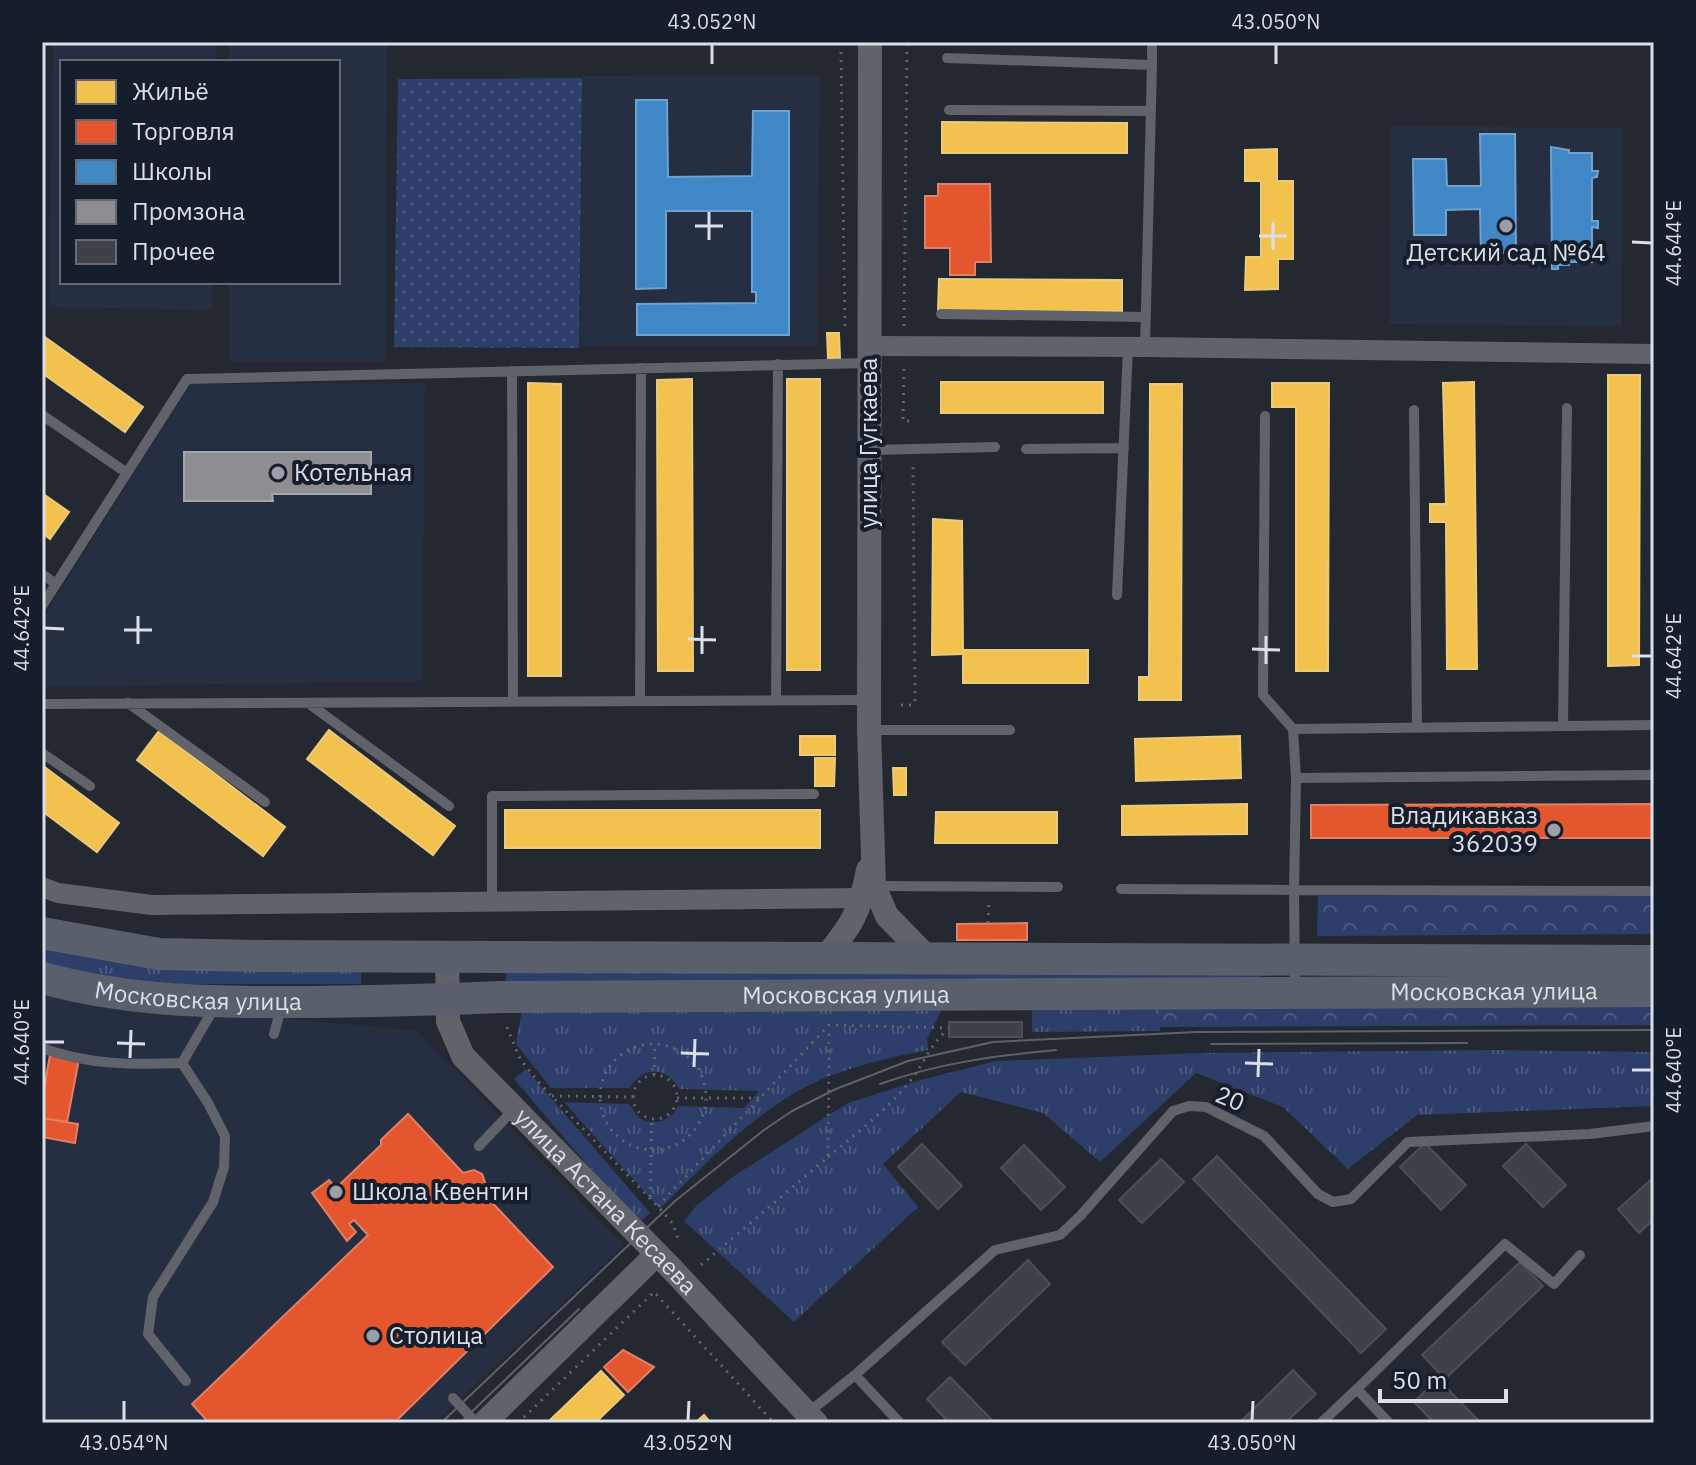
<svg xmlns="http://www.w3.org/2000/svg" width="1696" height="1465" font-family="'IBM Plex Sans',sans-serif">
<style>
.built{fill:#262e41}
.grass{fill:url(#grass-tufts)}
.forest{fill:url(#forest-crowns)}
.park{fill:url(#park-dots)}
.homes{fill:#f2c14e;stroke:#ebca7c;stroke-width:2}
.shops{fill:#e4572e;stroke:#e18066;stroke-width:2}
.schools{fill:#3f88c5;stroke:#6ea2d0;stroke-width:2}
.industry{fill:#8d8d92;stroke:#a4a6ac;stroke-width:2}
.building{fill:#3e4148;stroke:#4c5056;stroke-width:2}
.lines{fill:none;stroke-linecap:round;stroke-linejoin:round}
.path{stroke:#63666c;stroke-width:3;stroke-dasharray:2 6;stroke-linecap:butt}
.service{stroke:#60636a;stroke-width:10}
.minor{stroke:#60636a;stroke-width:20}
.tertiary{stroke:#60636a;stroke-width:24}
.trunk{stroke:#5a606b;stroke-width:32}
.tram{stroke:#5f6268;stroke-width:2}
.ticks{fill:none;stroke:#dadfe9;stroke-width:3}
.poi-dot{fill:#9a9fa8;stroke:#161d2b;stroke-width:3}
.labels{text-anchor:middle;stroke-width:8;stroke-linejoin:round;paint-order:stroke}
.poi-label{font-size:24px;fill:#dadfe9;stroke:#161d2b;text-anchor:start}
.street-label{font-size:24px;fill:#dadfe9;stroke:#161d2b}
.neatline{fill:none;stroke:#dadfe9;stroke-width:3}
.ticks-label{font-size:20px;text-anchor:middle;fill:#dadfe9}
</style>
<defs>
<pattern id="grass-tufts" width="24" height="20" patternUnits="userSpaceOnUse" patternTransform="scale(2)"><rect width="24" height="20" fill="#2d3e6a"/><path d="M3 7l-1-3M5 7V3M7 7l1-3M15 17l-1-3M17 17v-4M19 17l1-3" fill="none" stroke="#4b597f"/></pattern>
<pattern id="forest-crowns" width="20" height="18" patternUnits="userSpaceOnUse" patternTransform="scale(2)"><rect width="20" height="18" fill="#2d3e6a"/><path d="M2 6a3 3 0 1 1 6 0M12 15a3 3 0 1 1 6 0" fill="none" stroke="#4b597f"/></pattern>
<pattern id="park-dots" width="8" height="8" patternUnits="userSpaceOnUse" patternTransform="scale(2)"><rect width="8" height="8" fill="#2d3e6a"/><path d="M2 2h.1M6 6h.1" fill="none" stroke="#4b597f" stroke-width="1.8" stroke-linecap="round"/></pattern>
</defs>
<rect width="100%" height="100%" fill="#242830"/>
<path class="built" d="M53 42H216V62H62V282H213L212 310 49 307Z
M229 42H387L386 361H229V282H338V62H229Z
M820 75 817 346H580L582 76Z
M1391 126 1623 128 1621 326 1390 324Z
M425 383 422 681 42 687V619L190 384Z
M42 995 417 1031 624 1245 435 1423H42Z"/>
<path class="grass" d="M42 944 361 970V984H180L113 977 42 964Z
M506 965 1262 968 1260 981 506 985Z
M1032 1001H1160V1031L1032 1032Z
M526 1008 941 1011 927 1039 928 1050C892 1057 857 1065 822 1079 759 1107 708 1161 660 1209L564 1102 629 1104 639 1118C655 1126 670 1122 678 1106L744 1108 759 1091 679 1089C667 1066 642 1066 630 1088H551L516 1044 522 1010Z
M1494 1050 1654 1052V1106L1417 1115 1348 1169 1283 1107 1196 1073 1100 1162 1043 1113 961 1092 883 1164 918 1207 794 1322 684 1221 696 1206 734 1176 848 1103 917 1081 996 1061 1201 1053Z
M526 1069 650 1213 638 1224 514 1079Z"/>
<path class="forest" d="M1318 896H1654V934L1317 936Z
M1654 999V1025L1160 1027V1001Z"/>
<path class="park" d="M582 78 579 348 394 347 398 79Z"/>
<path class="homes" d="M942 122 1127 123V153H942Z
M1277 149V181H1293V259H1278V289L1245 290 1246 257H1261V181H1245V150Z
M939 279 1122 280V311H938Z
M827 333H839L840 358H828Z
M42 335 143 407 125 432 42 373Z
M1608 375H1640L1639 665 1608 666Z
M692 379 693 671H658L657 380Z
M787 379H820V670H787Z
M941 382H1103V413H941Z
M1474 382 1477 669H1447L1446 522H1430V504H1446L1443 383Z
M528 383 561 384V676H528Z
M1272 383H1329L1328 671H1296V407H1272Z
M1150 384H1182L1181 700H1139V677H1149Z
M42 493 69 512 50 539 42 533Z
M933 519 962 521 963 654 932 655Z
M963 650H1088V683H963Z
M329 730 455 826 433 855 307 759Z
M159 731 285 827 263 856 137 760Z
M800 736H835V755H800Z
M1240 736 1241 778 1136 781 1135 739Z
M815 758H835L834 786H815Z
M42 765 119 823 97 852 42 811Z
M893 768H906V795H894Z
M1247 804V834L1122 835V806Z
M505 810H820V848H505Z
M936 812H1057V843H935Z
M601 1371 624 1395 595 1423H547Z
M704 1415 711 1423H695Z"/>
<path class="shops" d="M938 184H990L991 262H975V275H950V248H925V196H938Z
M1654 804V838H1311V805Z
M1027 923V940H957V924Z
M50 1055 79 1059 67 1122 42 1118V1100Z
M408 1114 463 1173 474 1170 482 1174 486 1185 483 1193 553 1267 394 1423H209L192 1404 368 1235 354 1220 349 1224 356 1232 347 1241 312 1193 329 1180 336 1188 381 1145V1140Z
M42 1118 78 1124 75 1143 42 1137Z
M623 1350 654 1367 628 1392 604 1367Z"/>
<path class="schools" d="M636 100H667L668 177 752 176 753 111H789V335H637V304L756 303V292H752V211H666V288L636 289Z
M1480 134H1515L1516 253H1481L1480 209 1446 210V235H1414L1413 159H1446L1447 186H1481Z
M1551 147 1569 150V153H1592V171H1598L1597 177 1592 178V221H1598V228L1592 227V253H1598V259H1592V262H1569V265H1558V269H1552Z"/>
<path class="industry" d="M184 452H371V494H272L273 501H184Z"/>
<path class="building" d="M949 1022H1022V1037H949Z
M1425 1143 1466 1185 1441 1210 1400 1167Z
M922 1144 962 1186 938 1209 898 1167Z
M1526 1144 1566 1185 1543 1207 1503 1166Z
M1024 1145 1065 1187 1041 1210 1001 1168Z
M1217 1156 1386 1329 1361 1353 1193 1179Z
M1161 1159 1184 1182 1142 1223 1119 1200Z
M1654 1177V1219L1639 1233 1618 1209Z
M1028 1260 1050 1284 965 1365 942 1342Z
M1520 1262 1543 1286 1445 1379 1422 1355Z
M1293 1370 1316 1394 1285 1423H1239Z
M950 1377 995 1423H949L927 1399Z
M1438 1379 1481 1423H1434L1414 1402Z"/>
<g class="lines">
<path class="path" d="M841 52 845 331
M904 326 907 42
M904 369 903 421H914
M901 705H912L915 702 913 461
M988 923 989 899
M507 1027 520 1059 541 1085 663 1212 673 1224 678 1239
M600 1097a53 53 0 1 1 106 0a53 53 0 1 1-106 0Z
M633 1097a22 22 0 1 1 44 0a22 22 0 1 1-44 0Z
M654 1075 655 1044
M552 1096 632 1097
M677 1098H760
M828 1157C857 1133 887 1110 911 1080 924 1063 931 1044 947 1030
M650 1197 652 1119
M658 1206 829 1025 949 1028
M701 1265 828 1157 829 1028
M518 1423 654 1292 774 1423"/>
<path class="service" d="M947 58 1152 65V42
M949 110 1151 111
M941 314 1145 317
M1145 347 1152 65
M512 371 513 701
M1414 410 1417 728
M42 415 127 473
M1265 416 1263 695 1293 729
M1026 449 1124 448
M871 450 995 447
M42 574 56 584
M1117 595 1128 347
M42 606 187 379 868 363
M776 700 778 364
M640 701 641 368
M128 703 265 802
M308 703 449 806
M42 704 869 700
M1563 726 1567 408
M871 730H1010
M42 753 90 786
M1296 778 1293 729 1654 725
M876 886 1058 887
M1121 889 1294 890 1296 778 1654 775
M492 903V796L814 794
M1295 991 1294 890 1654 891
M274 1034 281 1008
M42 1048C87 1065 134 1065 182 1063L214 1008
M182 1063 208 1103 225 1136 224 1167 213 1202 153 1297 148 1334 186 1381
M479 1146 514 1109
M855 1375 900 1423
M1357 1389 1505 1244 1554 1284 1580 1255
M453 1398 476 1423
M809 1412 855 1375 995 1250 1060 1235 1081 1215 1173 1111 1189 1106 1206 1107 1264 1136 1318 1194 1333 1202 1351 1199 1408 1142 1590 1134 1654 1126
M1321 1423 1357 1389 1389 1423"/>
<path class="minor" d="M869 346 1145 347 1654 354
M42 887 58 893 152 905 863 898"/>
<g class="tertiary">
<path d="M870 42 869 730 874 886 887 916 927 957"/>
<path id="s1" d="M447 957 448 1021 463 1056 671 1268 816 1423"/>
<path d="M824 959C851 926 860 913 868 870"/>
<path d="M484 1423 657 1254"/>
</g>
<g class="trunk">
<path d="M42 933 159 954 261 956 1654 961"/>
<path id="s2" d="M42 978C124 1000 195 1002 280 1002 354 1002 427 1000 501 997L1654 991"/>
</g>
<path class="tram" d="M1211 1044 1467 1043
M880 1084C939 1063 993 1056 1056 1050
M441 1423 675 1201 764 1130 792 1111 836 1089 908 1061 993 1042 1197 1032 1654 1030
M460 1423 579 1309"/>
</g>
<path class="ticks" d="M712 64V44M1276 64V44M695 226H723M1259 236H1287M709 240V212M1632 242 1652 243M1273 250V222M44 628 64 629M124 630H152M688 639 716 640M138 644V616M1252 649 1280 650M702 654V626M1632 656H1652M1266 664V636M44 1042H64M117 1043 145 1044M681 1053 709 1054M130 1058 131 1030M1245 1063 1273 1064M694 1067 695 1039M1632 1070H1652M1258 1077 1259 1049M124 1421V1401M688 1421 689 1401M1252 1421 1253 1401"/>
<g class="poi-dot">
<circle cx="1506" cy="226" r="8"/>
<circle cx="278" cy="473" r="8"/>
<circle cx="1554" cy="830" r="8"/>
<circle cx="336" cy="1192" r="8"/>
<circle cx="373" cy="1336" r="8"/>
</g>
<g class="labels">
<g class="poi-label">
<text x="1506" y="261" text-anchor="middle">Детский сад №64</text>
<text x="294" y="481">Котельная</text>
<text x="1538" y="824" text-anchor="end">Владикавказ<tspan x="1538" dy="28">362039</tspan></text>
<text x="352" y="1200">Школа Квентин</text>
<text x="389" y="1344">Столица</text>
</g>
<g class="street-label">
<text transform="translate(869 443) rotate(-90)" y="8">улица Гугкаева</text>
<text dy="8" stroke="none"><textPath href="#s2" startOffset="1454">Московская улица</textPath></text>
<text dy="8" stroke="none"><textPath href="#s2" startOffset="158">Московская улица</textPath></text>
<text dy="8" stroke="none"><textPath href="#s2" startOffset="806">Московская улица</textPath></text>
<text transform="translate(1230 1099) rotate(23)" y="8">20</text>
<text dy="8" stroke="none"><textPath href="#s1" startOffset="306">улица Астана Кесаева</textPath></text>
</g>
</g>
<rect width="1696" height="1465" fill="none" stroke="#161d2b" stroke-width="88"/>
<rect x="60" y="60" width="280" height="224" fill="#161d2b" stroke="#646b77" stroke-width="2"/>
<rect x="76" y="80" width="40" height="24" fill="#f2c14e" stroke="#646b77" stroke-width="2"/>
<text x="132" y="100" font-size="24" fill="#dadfe9">Жильё</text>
<rect x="76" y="120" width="40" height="24" fill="#e4572e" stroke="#646b77" stroke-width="2"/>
<text x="132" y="140" font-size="24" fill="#dadfe9">Торговля</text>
<rect x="76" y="160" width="40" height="24" fill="#3f88c5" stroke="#646b77" stroke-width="2"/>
<text x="132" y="180" font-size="24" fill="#dadfe9">Школы</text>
<rect x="76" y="200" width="40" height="24" fill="#8d8d92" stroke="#646b77" stroke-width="2"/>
<text x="132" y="220" font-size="24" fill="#dadfe9">Промзона</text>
<rect x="76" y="240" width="40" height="24" fill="#3e4148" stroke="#646b77" stroke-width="2"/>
<text x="132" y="260" font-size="24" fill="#dadfe9">Прочее</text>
<path d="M1380 1389v12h126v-12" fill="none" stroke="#dadfe9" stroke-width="4"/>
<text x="1392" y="1389" font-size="24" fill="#dadfe9" stroke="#161d2b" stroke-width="6" paint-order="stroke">50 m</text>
<rect x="44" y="44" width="1608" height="1377" class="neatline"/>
<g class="ticks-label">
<text x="712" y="29">43.052°N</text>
<text x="1276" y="29">43.050°N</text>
<text transform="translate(1674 243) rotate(-90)" y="7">44.644°E</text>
<text transform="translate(22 628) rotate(-90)" y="7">44.642°E</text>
<text transform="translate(1674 656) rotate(-90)" y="7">44.642°E</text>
<text transform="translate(22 1042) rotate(-90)" y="7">44.640°E</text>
<text transform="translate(1674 1070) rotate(-90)" y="7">44.640°E</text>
<text x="124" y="1450">43.054°N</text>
<text x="688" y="1450">43.052°N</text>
<text x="1252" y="1450">43.050°N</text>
</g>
</svg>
